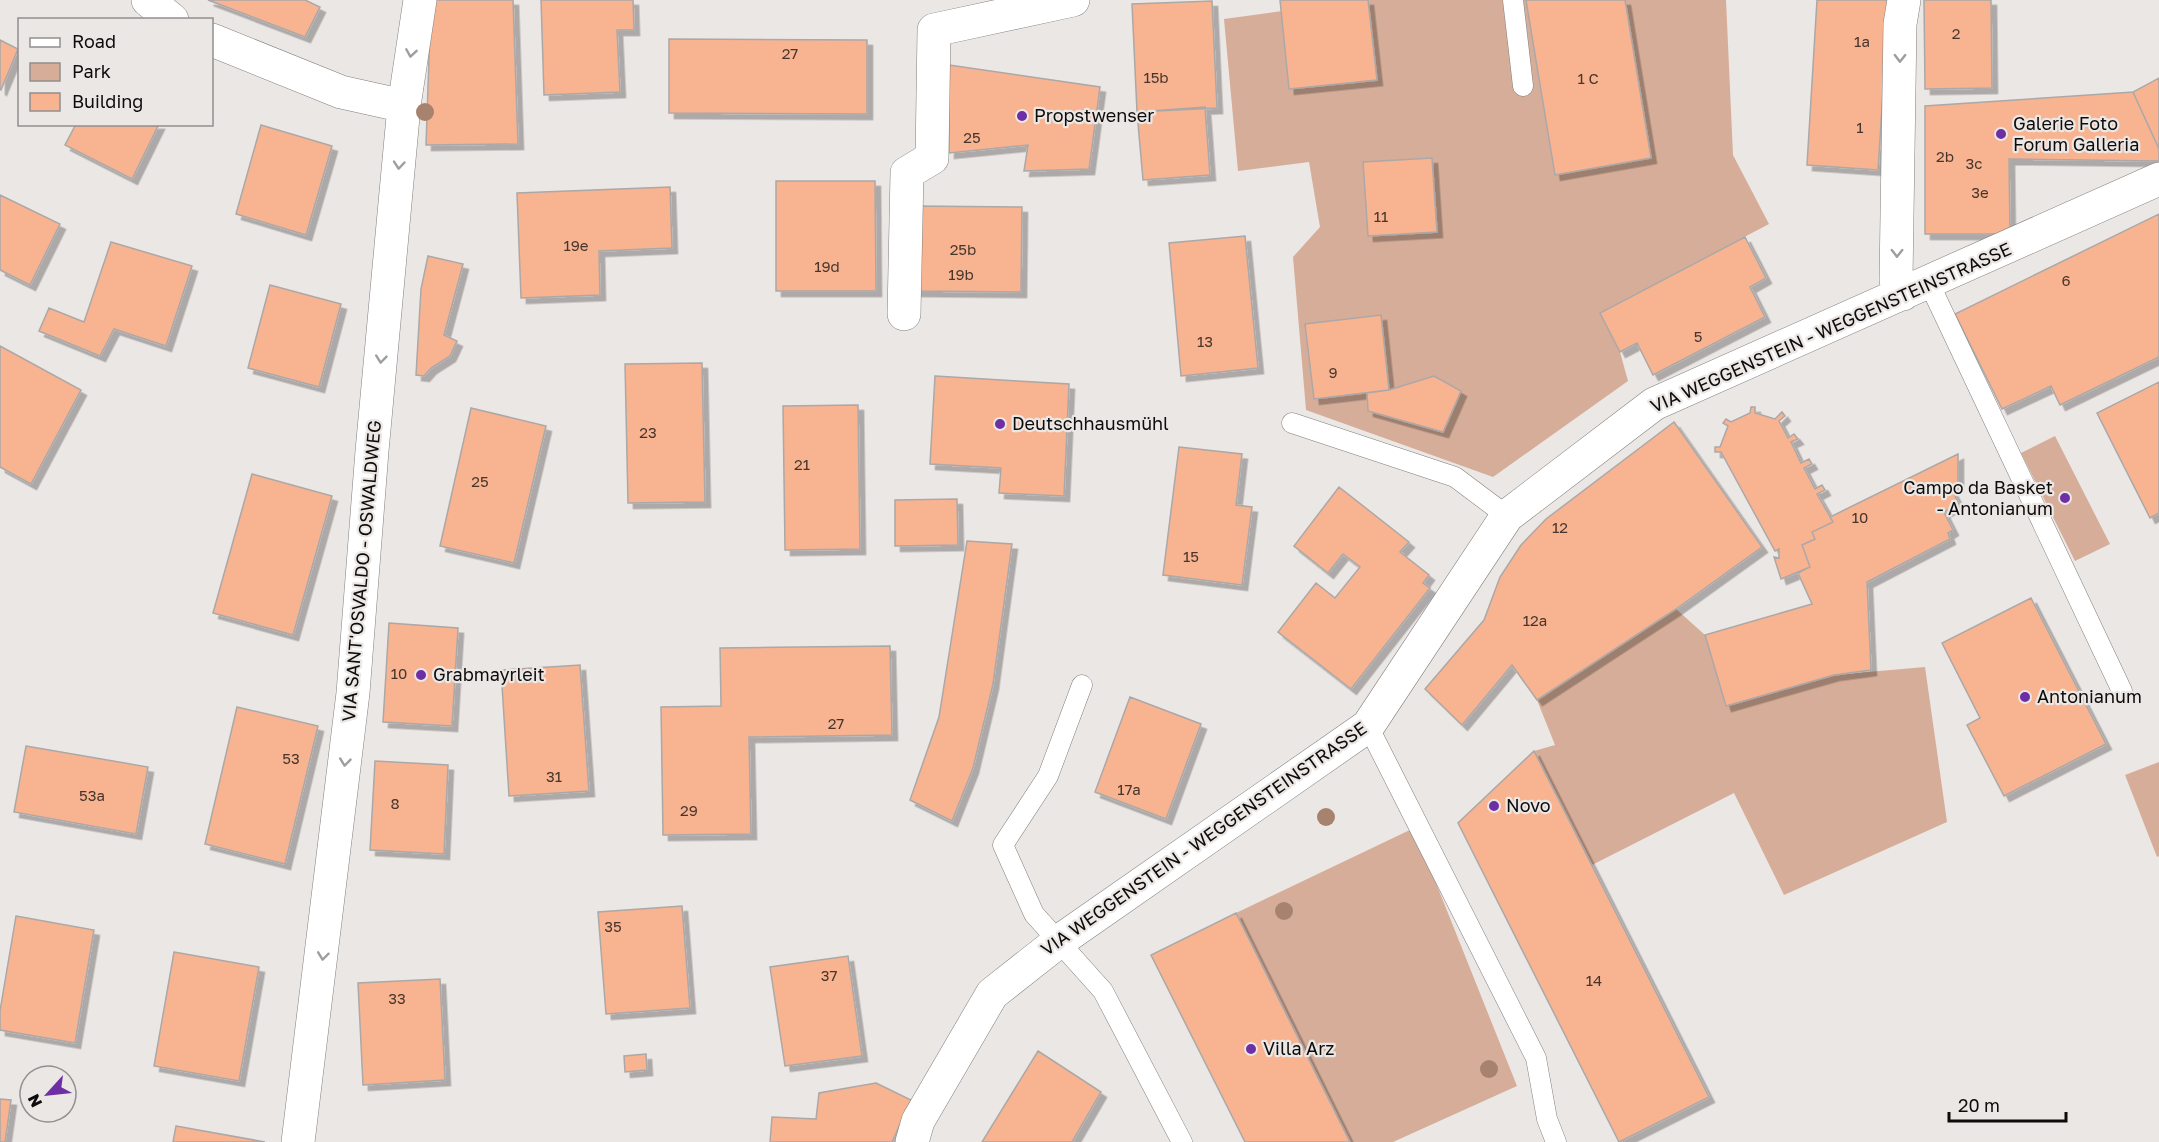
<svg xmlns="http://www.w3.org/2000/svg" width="2159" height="1142" font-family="'Golos Text',sans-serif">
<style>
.green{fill:#d6ad99}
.building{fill:#f8b391;stroke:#aca8a7;stroke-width:1.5;filter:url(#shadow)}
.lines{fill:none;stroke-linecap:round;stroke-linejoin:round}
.service-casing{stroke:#827f7d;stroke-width:21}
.minor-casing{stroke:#827f7d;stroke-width:34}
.service{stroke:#fff;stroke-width:20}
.minor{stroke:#fff;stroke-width:33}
.tree{fill:#a7836f}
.oneway{stroke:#9e9e9d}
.poi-dot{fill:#6e2fa4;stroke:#ebe7e5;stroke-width:2}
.labels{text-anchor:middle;stroke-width:4.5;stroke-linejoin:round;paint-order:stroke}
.number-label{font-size:15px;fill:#48362c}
.poi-label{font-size:18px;fill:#0d0c0b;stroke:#ebe7e5;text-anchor:start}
.street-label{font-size:18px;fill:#0d0c0b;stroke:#ebe7e5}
</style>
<defs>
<filter id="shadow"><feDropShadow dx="5.5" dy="5.5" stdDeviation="0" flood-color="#0004"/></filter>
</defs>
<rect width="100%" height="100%" fill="#ebe7e5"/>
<path class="green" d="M1368 0H1726L1733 155 1769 224 1600 313 1620 352 1628 381 1493 477 1306 410 1293 257 1320 227 1309 162 1238 171 1224 19 1282 11 1290 89 1377 80Z
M2055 436 2110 544 2075 561 2021 453Z
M1676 609 1705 635 1726 706 1834 675 1925 667 1947 822 1784 895 1734 793 1592 865 1534 751 1555 745 1537 700Z
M2159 762V856L2157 857 2125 775Z
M1414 828 1517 1086 1393 1142H1350L1236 913Z"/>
<path class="building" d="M208 0H305L320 7 305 37Z
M431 0H513L518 144 426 145Z
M541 0H633L634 30H617L620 92 544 95Z
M1280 0H1368L1377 80 1289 89Z
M1526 0H1625L1651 158 1555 175Z
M1817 0H1889L1878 170 1807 165Z
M1924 0H1991L1992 88 1925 89Z
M1212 1 1217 108 1137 112 1132 4Z
M669 39 867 40V114L669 113Z
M0 40 18 49 1 90 0 89Z
M949 65 1100 87 1089 169 1024 171 1028 145 949 153Z
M2159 78V149L2133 92Z
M2133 92 2159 149V161L2009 159 2010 234H1925V106Z
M1205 107 1210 175 1143 180 1137 112Z
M76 124H159L132 179 65 145Z
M261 125 332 146 306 235 236 214Z
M1432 158 1437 232 1368 236 1363 162Z
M776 181H875L876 291H776Z
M670 187 672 248 599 251 600 295 521 298 517 193Z
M0 195 60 224 30 285 0 270Z
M916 206 1022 207 1021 292 915 291Z
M2159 214V357L2060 405 2051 386 2002 409 1955 314Z
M1245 236 1258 368 1181 376 1169 243Z
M1745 237 1766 278 1750 287 1765 317 1653 375 1637 343 1620 352 1600 313Z
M111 242 192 266 166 346 114 329 100 356 39 331 49 308 84 322Z
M428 256 463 264 444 335 457 341 450 356 431 368 424 376 416 375 421 289Z
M270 285 341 304 319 387 248 368Z
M1381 315 1389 390 1314 399 1305 324Z
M0 346 81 390 31 484 0 467Z
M702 363 705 502 628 503 625 364Z
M935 376 1069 384 1064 496 999 493 1001 468 930 464Z
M1434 376 1461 391 1443 432 1368 411 1367 393 1389 390Z
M2159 382V513L2150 518 2097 413Z
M858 405 860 549 785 550 783 406Z
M1751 407H1755V413L1775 419 1782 412 1785 416 1779 421 1788 438 1794 434 1798 439 1791 442 1801 463 1809 459 1812 464 1804 468 1815 489 1822 485 1825 490 1817 494 1833 522 1812 532 1815 539 1802 545 1810 567 1781 579 1774 557 1779 558V549L1775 551 1721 452H1715V447H1720L1728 426 1723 423 1726 419 1731 422 1750 413Z
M471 408 546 426 514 563 440 546Z
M1674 422 1762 547 1676 609 1537 700 1512 665 1462 725 1425 689 1484 620 1500 577 1521 545 1546 519Z
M1179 447 1242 454 1236 505 1252 507 1242 585 1163 575Z
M1958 454V486L1952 490 1959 504 1944 512 1953 530 1948 533 1950 539 1867 582 1871 670 1834 675 1726 706 1705 635 1812 604 1798 573 1810 567 1802 545 1815 539 1812 532 1833 522 1830 517Z
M252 474 332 496 293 635 213 613Z
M1339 487 1409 542 1400 552 1429 575 1423 583 1430 588 1351 689 1278 632 1316 583 1335 598 1360 567 1343 554 1328 573 1294 546Z
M957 499 958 545 895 546V500Z
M967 541 1012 544 993 684 973 768 952 821 910 800 939 717Z
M2031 598 2106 744 2004 796 1967 725 1980 718 1942 643Z
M389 623 458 628 452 726 383 722Z
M890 646 892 735 749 737 751 834 663 835 661 707 721 706 720 648Z
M580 665 589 791 509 796 501 670Z
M1130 697 1201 724 1166 819 1095 792Z
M237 707 318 726 285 864 205 844Z
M26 746 148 767 136 834 14 812Z
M1534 751 1709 1097 1619 1142 1458 823Z
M375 761 448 765 444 854 370 850Z
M682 906 690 1008 606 1014 598 912Z
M1236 913 1350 1142H1245L1151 955Z
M16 916 94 930 75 1043 0 1030V1011Z
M174 952 259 967 239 1081 154 1066Z
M848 956 862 1056 785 1066 770 967Z
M440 979 445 1080 363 1085 358 983Z
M1038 1051 1101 1092 1072 1142H982Z
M646 1054 647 1070 625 1072 624 1056Z
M876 1083 911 1100 892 1142H770L772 1117 816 1119 819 1093Z
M0 1099 11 1100 5 1142H0Z
M176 1126 265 1142H173Z"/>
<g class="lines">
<defs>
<path id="service" d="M1513 0 1523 86
M1929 283 2122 691
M1292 423 1455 477 1507 516
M1082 685 1048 776 1003 845 1034 914 1103 991 1182 1142
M1368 726 1536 1058 1547 1119 1556 1142"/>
<path id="minor" d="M148 0 172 20
M212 40 341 92 404 106
M1903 294 1896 280 1900 24 1904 0
M904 314 907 173 932 158 934 30 1073 0
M298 1142 353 693 372 451 404 106 420 0
M912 1142 918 1121 992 994 1058 942 1368 726 1507 516 1654 404 2159 179"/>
</defs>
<use href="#service" class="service-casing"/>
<use href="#minor" class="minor-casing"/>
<use href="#service" class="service"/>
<use href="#minor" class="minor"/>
</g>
<g class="tree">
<circle cx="425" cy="112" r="9"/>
<circle cx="1326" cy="817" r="9"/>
<circle cx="1284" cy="911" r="9"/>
<circle cx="1489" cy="1069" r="9"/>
</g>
<defs><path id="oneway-chevron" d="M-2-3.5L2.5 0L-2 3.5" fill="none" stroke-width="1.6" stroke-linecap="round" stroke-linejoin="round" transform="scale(1.5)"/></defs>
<g class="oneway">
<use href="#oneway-chevron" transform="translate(411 53) rotate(99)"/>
<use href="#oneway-chevron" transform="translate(1900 58) rotate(91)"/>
<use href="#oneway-chevron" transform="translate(399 165) rotate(95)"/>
<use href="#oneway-chevron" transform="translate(1897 253) rotate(91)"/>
<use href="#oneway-chevron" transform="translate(381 359) rotate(96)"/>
<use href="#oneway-chevron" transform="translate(345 762) rotate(96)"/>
<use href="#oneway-chevron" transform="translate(323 956) rotate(97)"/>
</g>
<g class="poi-dot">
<circle cx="1022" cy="116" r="6"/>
<circle cx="2001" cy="134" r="6"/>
<circle cx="1000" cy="424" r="6"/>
<circle cx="2065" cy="498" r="6"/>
<circle cx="421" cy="675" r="6"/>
<circle cx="2025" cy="697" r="6"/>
<circle cx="1494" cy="806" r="6"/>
<circle cx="1251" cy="1049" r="6"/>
</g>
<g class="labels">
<g class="number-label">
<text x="1956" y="39">2</text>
<text x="1862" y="47">1a</text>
<text x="790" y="59">27</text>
<text x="1156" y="83">15b</text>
<text x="1588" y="84">1 C</text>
<text x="1860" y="133">1</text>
<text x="972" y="143">25</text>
<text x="1945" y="162">2b</text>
<text x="1974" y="169">3c</text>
<text x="1980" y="198">3e</text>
<text x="1381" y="222">11</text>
<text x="576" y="251">19e</text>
<text x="963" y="255">25b</text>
<text x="827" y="272">19d</text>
<text x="961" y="280">19b</text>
<text x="2066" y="286">6</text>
<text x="1698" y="342">5</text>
<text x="1205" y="347">13</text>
<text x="1333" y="378">9</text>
<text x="648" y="438">23</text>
<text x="802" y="470">21</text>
<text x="480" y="487">25</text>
<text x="1860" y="523">10</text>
<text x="1560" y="533">12</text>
<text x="1191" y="562">15</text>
<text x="1535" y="626">12a</text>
<text x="399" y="679">10</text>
<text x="836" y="729">27</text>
<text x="291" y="764">53</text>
<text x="554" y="782">31</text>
<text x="1129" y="795">17a</text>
<text x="92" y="801">53a</text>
<text x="395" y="809">8</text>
<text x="689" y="816">29</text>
<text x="613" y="932">35</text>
<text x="829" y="981">37</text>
<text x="1594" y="986">14</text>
<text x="397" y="1004">33</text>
</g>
<g class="poi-label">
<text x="1034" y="122">Propstwenser</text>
<text x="2013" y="130">Galerie Foto<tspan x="2013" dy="21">Forum Galleria</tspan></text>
<text x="1012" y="430">Deutschhausmühl</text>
<text x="2053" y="494" text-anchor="end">Campo da Basket<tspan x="2053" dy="21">- Antonianum</tspan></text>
<text x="433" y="681">Grabmayrleit</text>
<text x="2037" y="703">Antonianum</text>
<text x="1506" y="812">Novo</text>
<text x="1263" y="1055">Villa Arz</text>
</g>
<g class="street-label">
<text transform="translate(1831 328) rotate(-24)" y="6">VIA WEGGENSTEIN - WEGGENSTEINSTRASSE</text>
<text transform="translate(362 571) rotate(-85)" y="6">VIA SANT'OSVALDO - OSWALDWEG</text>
<text transform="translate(1204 839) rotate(-35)" y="6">VIA WEGGENSTEIN - WEGGENSTEINSTRASSE</text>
</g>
</g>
<rect x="18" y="18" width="195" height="108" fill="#ebe7e5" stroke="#928f8e" stroke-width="1.5"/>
<rect x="30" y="38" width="30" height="9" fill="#ffffff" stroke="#928f8e" stroke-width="1.5"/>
<text x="72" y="48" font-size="18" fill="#0d0c0b">Road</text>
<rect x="30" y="63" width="30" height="18" fill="#d6ad99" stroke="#928f8e" stroke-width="1.5"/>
<text x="72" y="78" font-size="18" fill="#0d0c0b">Park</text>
<rect x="30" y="93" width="30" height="18" fill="#f8b391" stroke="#928f8e" stroke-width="1.5"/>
<text x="72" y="108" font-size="18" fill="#0d0c0b">Building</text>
<g transform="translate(48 1094) rotate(243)"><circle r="28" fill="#ebe7e5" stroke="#928f8e" stroke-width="1.5"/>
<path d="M0-4.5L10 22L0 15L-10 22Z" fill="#6e2fa4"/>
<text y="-9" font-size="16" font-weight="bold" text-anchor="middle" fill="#0d0c0b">N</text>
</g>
<path d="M1949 1112v9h117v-9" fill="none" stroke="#0d0c0b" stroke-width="3"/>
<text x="1958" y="1112" font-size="18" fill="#0d0c0b" stroke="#ebe7e5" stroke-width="4.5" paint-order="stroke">20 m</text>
</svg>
